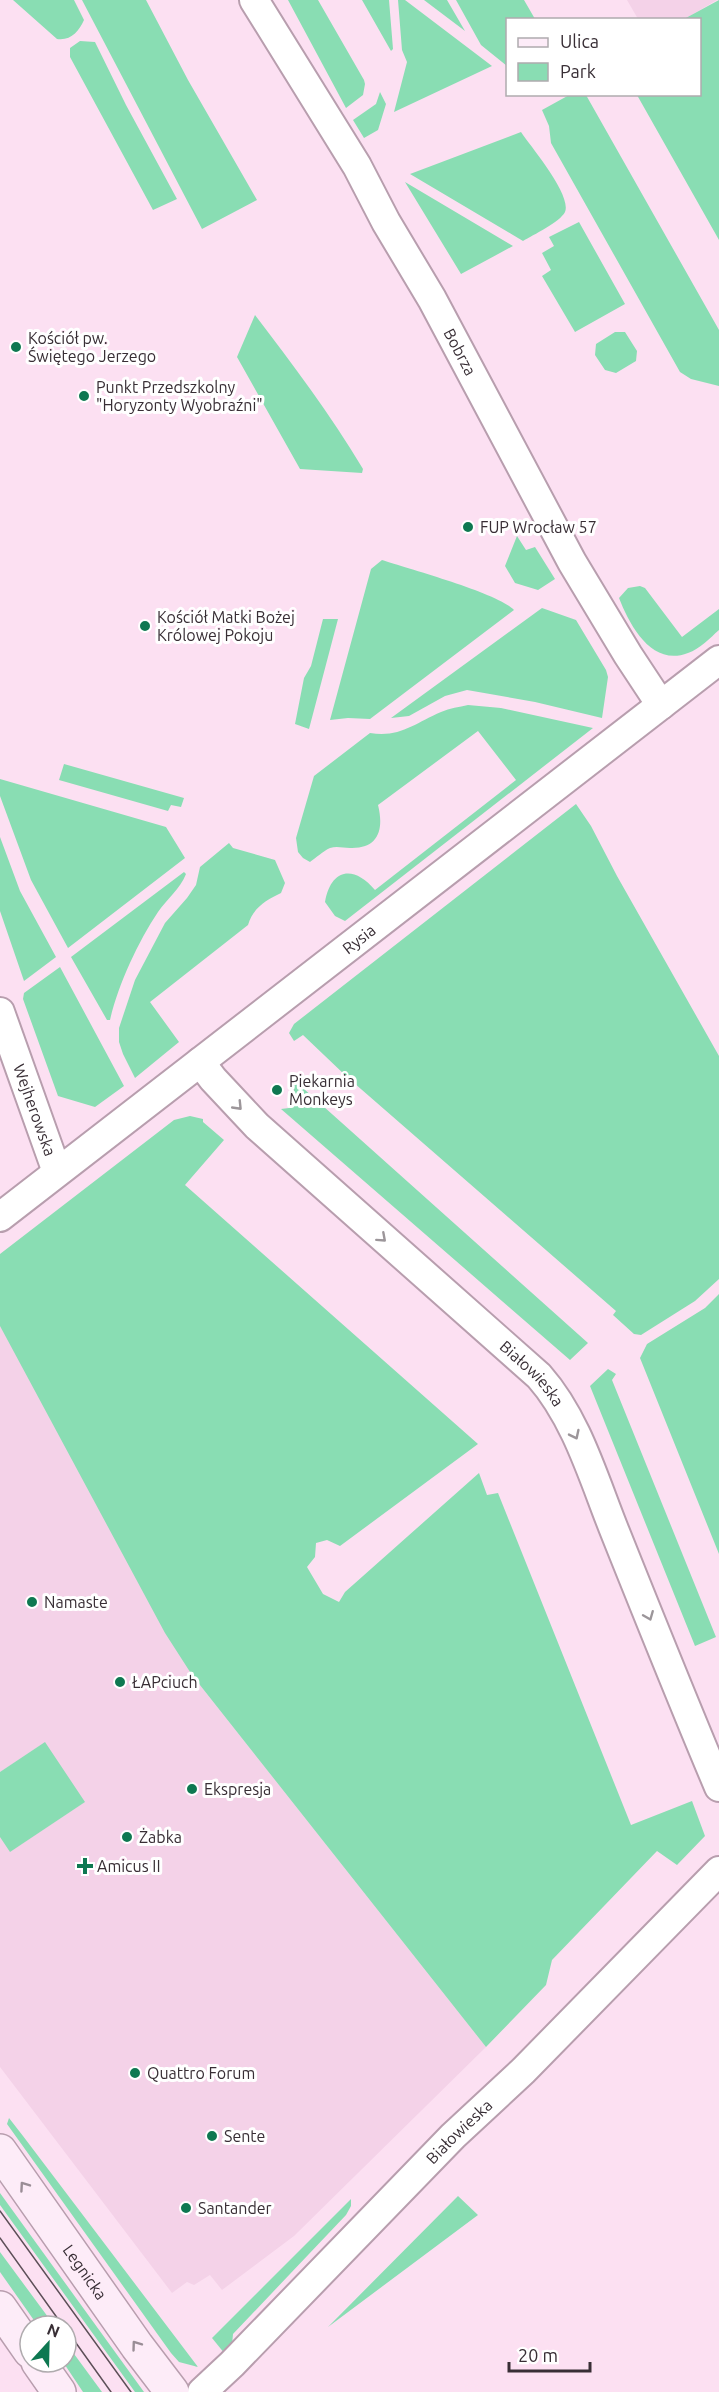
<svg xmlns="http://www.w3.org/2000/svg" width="719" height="2392" font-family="Ubuntu,sans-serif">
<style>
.built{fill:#f4d2e8}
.green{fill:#89ddb3}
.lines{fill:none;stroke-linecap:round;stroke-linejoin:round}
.street-casing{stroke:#b89eae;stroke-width:32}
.secondary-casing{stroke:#b89eae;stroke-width:36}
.street{stroke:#fff;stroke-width:28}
.secondary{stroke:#fdecf8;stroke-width:33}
.tram{stroke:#5d4f58;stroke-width:1.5}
.oneway{stroke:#9c969a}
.oneway2{stroke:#9a8d96}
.poi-dot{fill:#0e7851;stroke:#fff;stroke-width:2}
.labels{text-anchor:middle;stroke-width:6;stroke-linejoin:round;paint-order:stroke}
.poi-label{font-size:16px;fill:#382e35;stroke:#fff;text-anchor:start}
.street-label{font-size:16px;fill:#382e35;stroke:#fff}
</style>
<rect width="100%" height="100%" fill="#fce0f2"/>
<path class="built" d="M627 0H717L683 20 638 19Z
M0 1325 192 1675 486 2047 294 2236 222 2290 210 2275 194 2285 187 2282 172 2293 0 2067Z"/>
<path class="green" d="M13 0H74L84 20C79 31 71 41 57 39Z
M82 0H146L188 80 257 200 202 229Z
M288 0H318L364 80 365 84 363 95 346 108Z
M362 0H389L393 49 391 51Z
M398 0H405L492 66 394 112 407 62 402 50Z
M424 0H447L465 31Z
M456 0H524L535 19 508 20 507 66 481 45Z
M719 0V240L637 95 700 94V20L684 19Z
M80 41 95 42 126 105 177 199 153 210 70 57V48Z
M380 92 386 104 378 130 364 138 353 120 376 104Z
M571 94 586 95 719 330V386L691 379 680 372 551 143 549 126 542 110Z
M521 132C531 147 572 195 565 212 560 222 533 235 523 241L410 174Z
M405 182 513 246 461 274Z
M579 222 625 304 575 332 542 276 551 270 542 253 554 246 549 237Z
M255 315C293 365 331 415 363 469L362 473 300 469 237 357Z
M615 332H625L637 351 636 361 616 373 605 370 595 355 596 344Z
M517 536 526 550 535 547 555 579 538 590 515 583 505 566Z
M382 560C409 569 498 593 514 610L370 719 348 718 330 720 371 569Z
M640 586 645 588 682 637 719 609V630C710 638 700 649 688 653 652 667 630 626 619 598L628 588Z
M542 608 576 620 606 670 608 677 602 718 535 702 467 690 445 696 409 716 391 718Z
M323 619H338L309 729 295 724 304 678 311 666Z
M468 705 501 708 593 728 345 921 335 916 325 902C331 868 354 865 375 890L516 780 478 731 378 805C384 829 379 849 350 848 343 848 337 846 330 848 323 851 316 858 310 862L303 858 298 852 296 838 314 776 370 733C400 738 415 723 441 712 450 708 459 707 468 705Z
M64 764 184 798 181 807 171 805 168 811 59 780Z
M0 779 166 827 185 858 68 948 31 880 0 796Z
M576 804 591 826 617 876 719 1056V1279L695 1301 641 1335 634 1334 613 1315 616 1311 346 1076 303 1035 294 1041 289 1033 294 1024Z
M0 837 20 891 56 957 24 981 0 911Z
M229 843 233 848 275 860 285 883 281 893C266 900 253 908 248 925L150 1002 179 1042 135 1078 123 1054 119 1042V1028L135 980 165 923 187 898 196 885 200 867Z
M184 872 186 874C180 889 167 899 158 912 138 942 118 985 110 1020H107L71 957Z
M60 967 124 1086 95 1107 58 1096 23 999 24 993Z
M289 1077 304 1089 588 1343 570 1360 281 1109 289 1108 297 1099Z
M190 1116 203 1119V1122L224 1140 185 1185 478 1444 340 1546 327 1540 316 1543 315 1557 307 1567 323 1594 339 1602 345 1592 479 1473 487 1495 498 1493 631 1825 692 1801 705 1836 677 1865 657 1851 552 1960 546 1985 486 2047 192 1675 165 1633 0 1326V1254L174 1120Z
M719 1294V1554L640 1358 647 1344 705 1308Z
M608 1369 616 1374 612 1380 716 1637 695 1646 590 1386Z
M45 1742 85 1802 10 1852 0 1837V1772Z
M9 2118 23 2136 198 2367 179 2362 171 2353 7 2124Z
M0 2193 144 2392H135L0 2205Z
M458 2196 478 2215 328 2327Z
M351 2199V2206L346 2215 233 2334 232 2345 225 2354 212 2338Z
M0 2252 48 2317 54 2326H38L0 2272Z
M66 2343 102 2392H83L63 2362H66Z"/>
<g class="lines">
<defs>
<g id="street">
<path id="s1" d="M254 0 357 166 386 222 432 299 572 562 628 655 661 705"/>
<path id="s2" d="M0 1012 57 1172"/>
<path id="s3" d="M200 1062 213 1079 257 1126 539 1376C577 1419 594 1480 615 1532 649 1617 683 1702 719 1787"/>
<path id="s4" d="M0 1217 719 660"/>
<path id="s5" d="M202 2392 232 2364 453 2136 523 2071 719 1871"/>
</g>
<g id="secondary">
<path id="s6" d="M0 2151 137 2346 172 2392"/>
<path d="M0 2308 30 2351"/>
<path d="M38 2362 59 2392"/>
</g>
</defs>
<use href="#street" class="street-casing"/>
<use href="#secondary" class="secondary-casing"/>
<use href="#street" class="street"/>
<use href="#secondary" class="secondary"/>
<path class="tram" d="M0 2211 131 2392
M0 2238 63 2326
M66 2329 111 2392"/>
</g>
<defs><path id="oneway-chevron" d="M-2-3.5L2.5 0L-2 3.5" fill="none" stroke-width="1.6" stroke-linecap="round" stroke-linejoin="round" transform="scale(1.5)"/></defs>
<g class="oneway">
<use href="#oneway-chevron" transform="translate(238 1106) rotate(46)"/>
<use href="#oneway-chevron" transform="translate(382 1238) rotate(42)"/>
<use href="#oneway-chevron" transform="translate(575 1435) rotate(64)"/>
<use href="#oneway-chevron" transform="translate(649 1616) rotate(68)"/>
</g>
<g class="oneway2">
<use href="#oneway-chevron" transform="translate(24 2186) rotate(-125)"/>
<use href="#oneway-chevron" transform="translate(136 2345) rotate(-126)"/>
</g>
<g class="poi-dot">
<circle cx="16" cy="347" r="6"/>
<circle cx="84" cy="396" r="6"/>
<circle cx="468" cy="527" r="6"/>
<circle cx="145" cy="626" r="6"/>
<circle cx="277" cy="1090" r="6"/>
<circle cx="32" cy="1602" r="6"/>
<circle cx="120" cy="1682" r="6"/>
<circle cx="192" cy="1789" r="6"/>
<circle cx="127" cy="1837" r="6"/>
<path d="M82 1857h6v6h6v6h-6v6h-6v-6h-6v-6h6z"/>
<circle cx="135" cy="2073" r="6"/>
<circle cx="212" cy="2136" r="6"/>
<circle cx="186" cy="2208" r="6"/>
</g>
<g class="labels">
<g class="poi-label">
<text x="28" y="344">Kościół pw.<tspan x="28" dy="18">Świętego Jerzego</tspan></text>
<text x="96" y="393">Punkt Przedszkolny<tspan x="96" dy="18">"Horyzonty Wyobraźni"</tspan></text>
<text x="480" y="533">FUP Wrocław 57</text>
<text x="157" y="623">Kościół Matki Bożej<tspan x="157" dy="18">Królowej Pokoju</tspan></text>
<text x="289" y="1087">Piekarnia<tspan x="289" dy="18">Monkeys</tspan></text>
<text x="44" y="1608">Namaste</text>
<text x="132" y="1688">ŁAPciuch</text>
<text x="204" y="1795">Ekspresja</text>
<text x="139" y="1843">Żabka</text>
<text x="97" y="1872">Amicus II</text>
<text x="147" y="2079">Quattro Forum</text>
<text x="224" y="2142">Sente</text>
<text x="198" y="2214">Santander</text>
</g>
<g class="street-label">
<text dy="6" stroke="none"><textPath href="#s1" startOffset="408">Bobrza</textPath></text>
<text dy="6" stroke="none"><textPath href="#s4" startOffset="454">Rysia</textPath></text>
<text dy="6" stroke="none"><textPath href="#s2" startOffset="104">Wejherowska</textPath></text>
<text dy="6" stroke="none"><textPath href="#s3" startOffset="456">Białowieska</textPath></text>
<text dy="6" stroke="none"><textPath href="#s5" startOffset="366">Białowieska</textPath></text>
<text dy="6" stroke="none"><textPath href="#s6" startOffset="148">Legnicka</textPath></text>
</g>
</g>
<rect x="506" y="18" width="195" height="78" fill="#ffffff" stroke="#afabae" stroke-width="1.5"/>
<rect x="518" y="38" width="30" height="9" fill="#fdecf8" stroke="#afabae" stroke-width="1.5"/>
<text x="560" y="48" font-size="18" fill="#382e35">Ulica</text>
<rect x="518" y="63" width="30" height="18" fill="#89ddb3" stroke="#afabae" stroke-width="1.5"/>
<text x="560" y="78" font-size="18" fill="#382e35">Park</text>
<g transform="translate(48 2344) rotate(22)"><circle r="28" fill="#ffffff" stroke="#afabae" stroke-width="1.5"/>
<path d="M0-4.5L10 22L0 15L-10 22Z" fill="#0e7851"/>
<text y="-9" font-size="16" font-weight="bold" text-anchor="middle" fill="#382e35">N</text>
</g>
<path d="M509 2362v9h81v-9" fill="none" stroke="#382e35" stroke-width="3"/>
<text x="518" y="2362" font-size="18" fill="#382e35" stroke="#ffffff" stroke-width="4.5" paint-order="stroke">20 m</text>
</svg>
